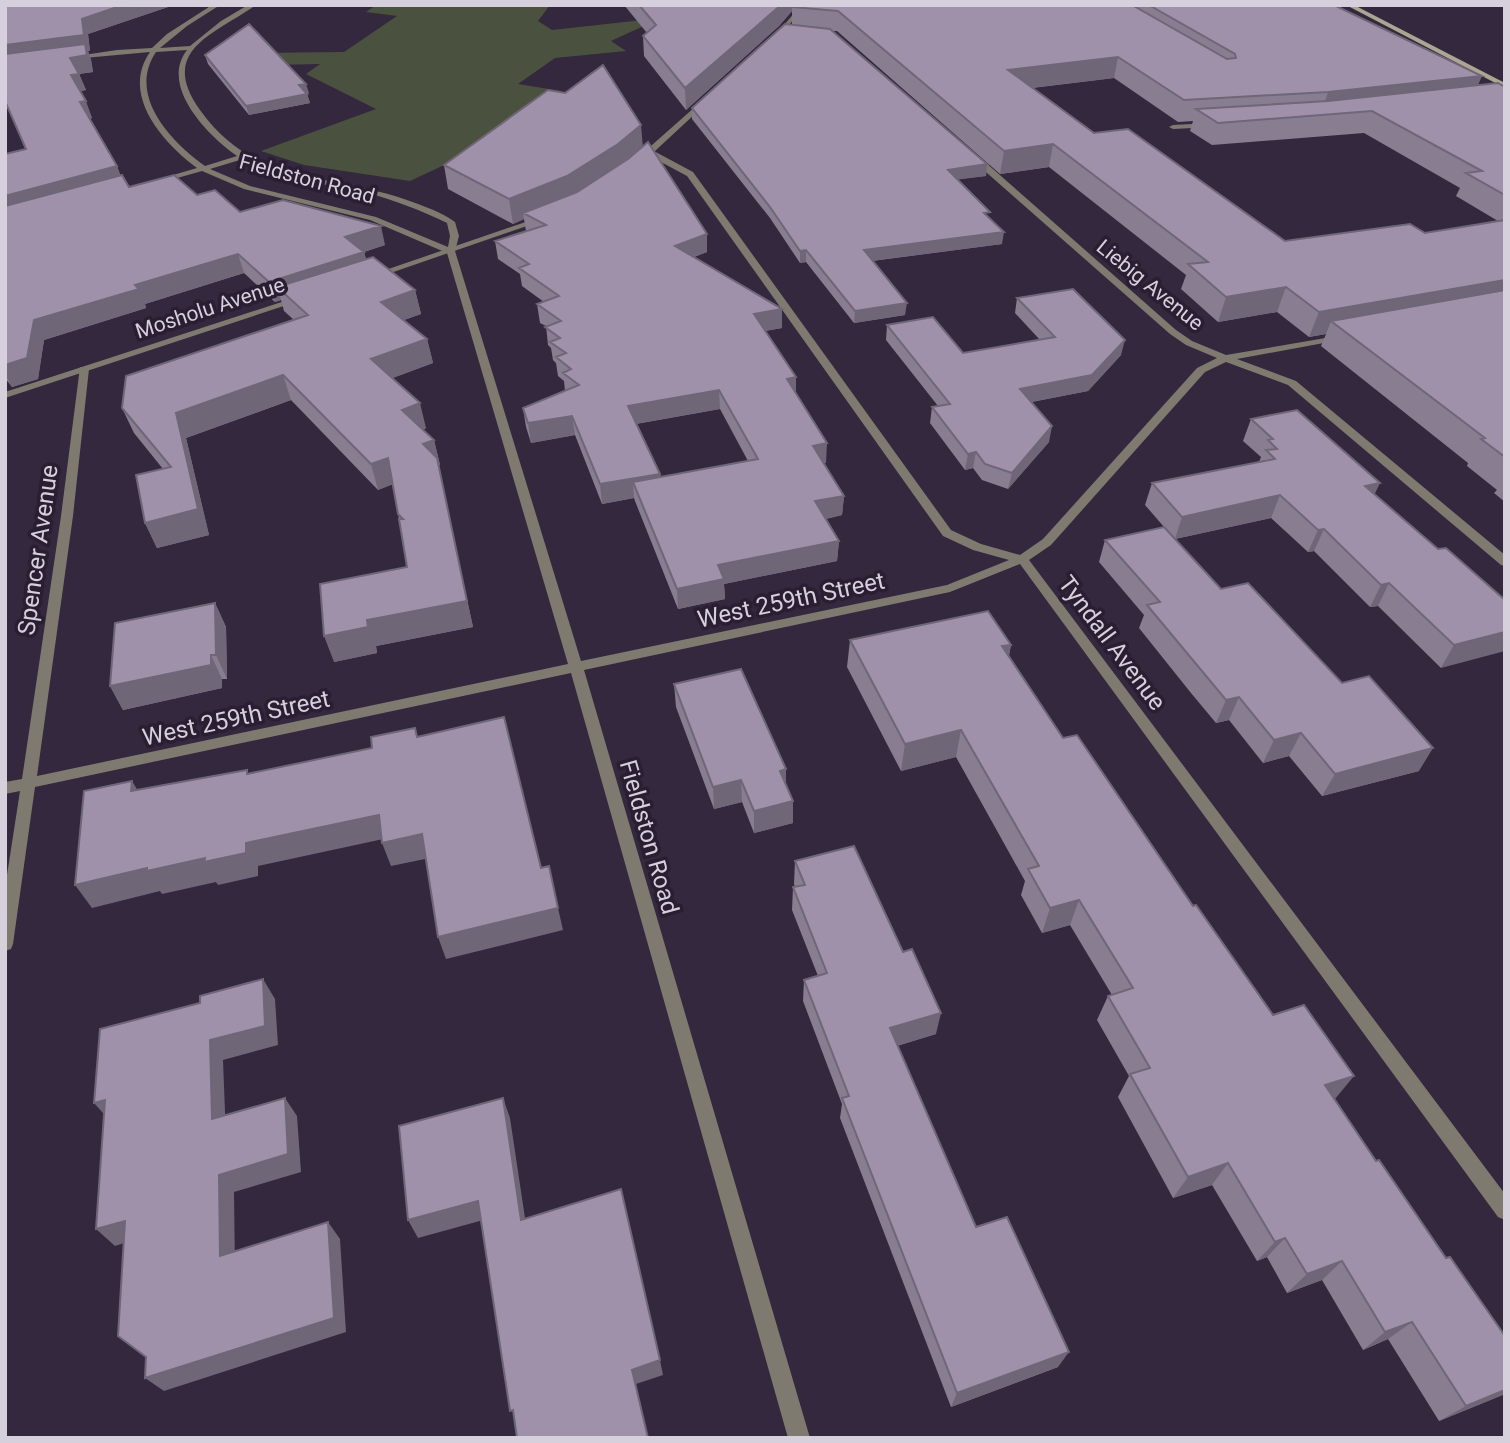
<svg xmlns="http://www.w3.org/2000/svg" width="1510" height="1443" font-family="Roboto,sans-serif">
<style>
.green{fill:#4a523f}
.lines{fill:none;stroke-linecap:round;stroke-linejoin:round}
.minor{fill:#7e7a6f;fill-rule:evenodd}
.tertiary{fill:#7e7a6f;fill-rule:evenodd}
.secondary{fill:#aba693;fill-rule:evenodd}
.wall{fill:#897d92;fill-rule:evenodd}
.shaded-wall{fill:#6f6677}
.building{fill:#9f91aa;stroke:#6f6677;stroke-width:2}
.labels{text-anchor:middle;stroke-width:7;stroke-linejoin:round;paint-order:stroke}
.far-street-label{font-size:21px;fill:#d6cfdc;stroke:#291e32}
.street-label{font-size:24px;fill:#d6cfdc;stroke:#291e32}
</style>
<rect width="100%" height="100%" fill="#33283d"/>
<path class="green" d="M376 5H550L538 21 552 30 661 18 611 41 626 51 555 58 518 84 561 91 519 130 410 181 304 165 261 151 376 109 306 74 320 64 217 66 243 53 344 52 397 16 366 12Z"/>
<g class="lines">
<path class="minor" d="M212 5H220L187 26 160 48 190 46 221 21 248 5H256C215 34 157 50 200 110 254 186 327 172 407 200 423 206 442 212 455 222L459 236 455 251 581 661 947 585 1009 560 973 550 943 536 687 176 646 154V150H652L693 172 951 530 981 544 1020 555 1043 539 1197 368 1217 358 1186 345 1170 334 970 158V154H976L1176 330 1192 341 1226 355 1343 335 1345 337 1340 340 1237 359 1296 381 1505 555V566L1501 565 1288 385 1226 362 1205 372 1051 545 1029 560 1505 1194V1220L1498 1217 1020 564 950 592 584 670 810 1438H788L571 673 35 787 13 944 11 949 5 951V888L20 791 5 794V782L22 779 61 516 80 367 89 369 73 516 37 776 568 664 447 253 370 220 244 189 202 171 156 184V180L197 168C163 143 120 95 150 52L73 59 70 57 117 50 152 48 167 34ZM187 50C159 86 208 136 237 156L205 166C170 141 127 95 156 52ZM243 159C282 179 325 184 367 193 395 200 422 211 447 223L450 236 448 247 376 217 250 186 210 169Z
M1210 123 1214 125 1213 127 1173 129 1169 127 1173 125Z"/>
<path class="tertiary" d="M801 5H807L777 38H773Z
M704 99 710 100 641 164H635V160Z
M540 217 547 219 376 278 368 276Z
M297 297 305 299 5 398V392Z"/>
<path class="secondary" d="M1346 5H1354L1505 83V88Z"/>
</g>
<path class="wall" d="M5 5H174L88 34 90 51H88L91 60 93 72 79 74 86 90 80 91 92 118 89 119 117 166 120 176 129 187 197 195 240 212 385 245 364 252 366 259 415 290 421 314 404 320 427 339 433 363 392 378 426 428 423 430 434 440 440 465H438L473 627 376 646 377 653 334 662 407 567 399 519 393 484 378 490 291 400 186 438 209 535 157 548 145 523 163 469 134 433 122 408 294 320 284 311 281 300 275 302 244 273 145 304 146 308 44 340 38 379 12 387 5 378V154L26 149Z
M624 5H1334L1478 85 1505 87V502L1494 493 1497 490 1467 466 1468 463 1321 346 1326 334 1309 337 1277 312 1218 322 1181 289 1186 275 1049 167 1000 174 837 31H832L987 164 986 176 958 179 989 218 1002 244 872 261 905 315 854 323 806 262 800 263 770 218 692 119V108L792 25V11L779 26 686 110 644 56 643 36 647 33ZM1114 78 1178 122 1193 121 1190 131 1212 145 1364 133 1460 188 1456 196 1498 221 1425 233 1285 241 1094 133 1032 88Z
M205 55 309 93 307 94 310 103 249 115 208 64Z
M643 147 707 252 694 257 782 328 765 331 796 393 826 463H824L844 496 842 515 826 519 839 541 837 561 724 584 725 599 678 609 635 501 634 498 602 504 575 435 531 443 526 427 523 408 565 391 564 381 558 376 556 363 553 360 551 348 548 345 546 326 540 323 537 304 544 302 522 286 520 274 498 259 495 241 527 231H526L524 219 513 224 448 189 444 165ZM720 409 748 461 661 477 660 474 636 424Z
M1017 298 1121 355 1088 391 1031 402 1049 442 1008 489 982 480 973 468 965 470 930 423 932 407 938 406 886 340 887 325 963 353 1040 340 1015 313Z
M1251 419 1374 495 1438 549 1505 600 1441 668 1378 606 1370 607 1314 551 1308 552 1271 518 1175 539 1221 589 1419 771 1322 796 1289 756 1263 763 1229 720 1216 723 1191 693 1139 628 1144 615 1099 562 1105 540 1171 535 1145 505 1152 483 1259 462 1261 457 1243 441Z
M215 603 226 627 227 679H222V688L123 710 110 686Z
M850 640 1011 645 1009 656 1063 738 1193 906 1273 1015 1335 1099 1376 1161 1446 1258 1505 1336V1394L1439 1421 1388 1339 1363 1350 1322 1280 1287 1293 1267 1257 1257 1261 1212 1185 1173 1198 1118 1097 1129 1076 1097 1020 1108 996 1112 995 1070 925 1042 933 1021 895 1025 881 956 757 901 771 847 667Z
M674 684 786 769V784L793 801V823L754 833 742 802 714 809 676 707Z
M795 861 936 1034 897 1046 976 1227 1058 1367 951 1407 840 1118 842 1104 803 1001 804 980 818 976 792 910 793 887H795L794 884Z"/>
<path class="shaded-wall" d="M123 5H174L88 34 90 51H88L91 60 93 72 77 74 5 62V45Z
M781 5H797L792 7V11L779 26 686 110 685 88Z
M1118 57 1114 78 1005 91 1008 70Z
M79 74 86 90 78 92 71 75Z
M1482 76 1473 97 1321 113 1328 92Z
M306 84 309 93 302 95 299 85Z
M307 94 310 103 249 115 246 106Z
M86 101 92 118 86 119 80 102Z
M641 125 643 148 620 168 570 201 523 213 524 219 513 224 509 199Z
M1053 144 1049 167 1000 174 1004 151Z
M987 164 986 176 947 181 948 170Z
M117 166 124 184 5 217V196Z
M381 226 385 245 350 256 345 237Z
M1004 232 1002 244 863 262 864 250Z
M707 234V252L676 264 675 246Z
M806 250V262L800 263V251Z
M364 252 369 272 277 287 281 300 275 302 269 282Z
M238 254 244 273 145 304 146 308 44 340 38 379 12 387 5 374V365L34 320 135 285Z
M1505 280V302L1331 321 1326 334 1309 337 1319 312Z
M1286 287 1277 312 1218 322 1226 297Z
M415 290 421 314 387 326 381 302Z
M907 303 905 315 854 323 855 311Z
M782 309V328L754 333V314Z
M427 339 433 363 377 384 371 359Z
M1125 340 1121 355 1088 391 1017 405 1020 389Z
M283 375 291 400 186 438 209 535 157 548 145 523 198 509 176 413Z
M796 377V396L787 379Z
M719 390 720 409 629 425 628 406Z
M420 403 426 428 408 435 402 410Z
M572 416 575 435 531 443 528 423Z
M1052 426 1049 442 1008 489 1012 473Z
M434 440 440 465H438L473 627 376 646 377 653 334 662 324 636 367 620 467 601 423 444Z
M827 443 826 463 812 465 813 446Z
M976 452 973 468 965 470 968 454Z
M388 458 395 483 378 490 371 464Z
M660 474 662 493 633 482 634 498 602 504 600 484Z
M1380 483 1369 506 1365 486Z
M1280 495 1271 518 1175 539 1182 517Z
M844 496 842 515 814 521 815 501Z
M1324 529 1314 551 1308 552 1318 530Z
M839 541 837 561 724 584 725 599 678 609 677 589 718 565Z
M1389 583 1378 606 1370 607 1381 585Z
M215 603 226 627 227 679 216 655Z
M1505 632V651L1441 668 1454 645Z
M1011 645 1005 671 1002 646Z
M211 655 222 679V688L123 710 110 686Z
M1239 697 1229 720 1216 723 1226 700Z
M961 730 956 757 901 771 905 744Z
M1301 733 1289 756 1263 763 1274 740Z
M1433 748 1419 771 1322 796 1335 774Z
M786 769V791L780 771Z
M741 780 742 802 714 809 713 787Z
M132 781 146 804 131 791Z
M793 801V823L754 833V811Z
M379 815 388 838 258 866V876L218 885 216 882 162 894 160 891 92 908 75 885 246 843Z
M422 834 430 858 391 866 382 843Z
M1079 900 1070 925 1042 933 1050 908Z
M558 908 563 930 446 959 438 937Z
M263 979 275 999 278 1045 223 1060 226 1138 212 1119 210 1040Z
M941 1013 936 1034 886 1049 890 1028Z
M1354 1076 1335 1099 1325 1085Z
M285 1098 297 1116 301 1172 234 1192 235 1271 220 1256 219 1175Z
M503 1098 510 1118 528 1238 521 1220Z
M105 1100 111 1122 94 1103Z
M1228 1163 1212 1185 1173 1198 1188 1177Z
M478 1201 487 1219 418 1238 408 1220Z
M125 1221 142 1237 115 1246 96 1229Z
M328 1222 340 1239 346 1332 164 1391 145 1378Z
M1285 1238 1267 1257 1257 1261 1275 1242Z
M1342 1261 1322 1280 1287 1293 1307 1274Z
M1412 1322 1388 1339 1363 1350 1385 1332Z
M1069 1352 1058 1367 951 1407 957 1393Z
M660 1360 663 1375 636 1384 648 1438 632 1370Z
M1505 1390V1394L1439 1421 1466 1406Z"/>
<path class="building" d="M5 5H123L82 19 84 35 5 45Z
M639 5H781L685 88 643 36 656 25Z
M793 5H1132L1227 59 1236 58 1235 54 1149 5H1334L1482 76 1328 92 1184 100 1118 57 1008 70 1094 133 1128 129 1285 241 1410 224 1425 233 1505 220V280L1319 312 1286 287 1226 297 1188 264 1208 262 1053 144 1004 151 838 11 792 7Z
M249 24 306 84 299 85 307 94 246 106 205 55Z
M785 24 830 29 987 164 948 170 990 212 984 213 1004 232 864 250 907 303 855 311 806 250 800 251 770 207 692 108Z
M85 44 87 55 70 58 79 74 71 75 86 101 80 102 117 166 5 196V154L26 149 5 101V54Z
M603 65 641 125 618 144 567 176 509 199 444 165 548 90 565 93Z
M1498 83 1505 87V195L1466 173 1482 171 1372 111 1218 123 1196 109 1328 101Z
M648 142 707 234 675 246 782 309 754 314 796 377 787 379 827 443 813 446 844 496 815 501 839 541 718 565 724 579 677 589 633 482 758 459 719 390 628 406 660 474 600 484 572 416 528 423 523 408 579 385 563 373 571 369 556 357 566 353 550 342 560 338 545 327 561 321 537 304 559 296 519 268 529 264 495 241 546 225 523 213 577 192 628 159Z
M122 175 129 187 174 175 197 195 215 190 240 212 283 200 381 226 345 237 364 252 269 282 238 254 135 285 139 289 34 320 27 358 5 365V206Z
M373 257 415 290 381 302 427 339 371 359 420 403 402 410 434 440 423 444 437 458 467 601 367 620 368 627 324 636 320 584 407 567 399 519H403L398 514 388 458 371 464 283 375 176 413 198 509 145 523 136 475 171 467 122 408 126 376 308 315 277 287Z
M1073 289 1125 340 1092 375 1020 389 1052 426 1012 473 985 464 976 452 968 454 932 407 950 404 887 325 933 317 963 353 1055 337 1017 298Z
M1505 290V457L1481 439 1485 438 1331 321Z
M1297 410 1380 483 1365 486 1438 549 1446 548 1505 600V632L1454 645 1389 583 1381 585 1324 529 1318 530 1280 495 1182 517 1152 483 1275 459 1266 450 1277 449 1268 440 1273 439 1251 419Z
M1164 527 1221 589 1248 583 1342 683 1369 676 1433 748 1335 774 1301 733 1274 740 1239 697 1226 700 1147 605 1160 602 1105 540Z
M215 603 216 655H211V665L110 686 115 623Z
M988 611 1011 645 1002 646 1063 738 1077 735 1193 906 1196 905 1273 1015 1304 1005 1354 1076 1325 1085 1376 1161 1379 1160 1446 1258 1450 1257 1505 1336V1390L1466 1406 1412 1322 1385 1332 1342 1261 1307 1274 1285 1238 1275 1242 1228 1163 1188 1177 1130 1074 1150 1068 1108 996 1133 988 1079 900 1050 908 1028 869 1039 866 961 730 905 744 850 640Z
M741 669 786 769 780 771 793 801 754 811 741 780 713 787 674 684Z
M504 717 541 868 549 866 558 908 438 937 422 834 382 843 379 815 246 843V853L204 862 205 858 147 871V868L75 885 84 791 132 781 131 791 247 770V774L372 748 371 737 415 728 417 737Z
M854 846 903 952 912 949 941 1013 890 1028 976 1227 1007 1217 1069 1352 957 1393 842 1098 849 1096 804 980 827 973 793 887 805 885 795 861Z
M263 979 265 1026 210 1040 212 1119 285 1098 288 1154 219 1175 220 1256 328 1222 334 1318 145 1378 146 1357 118 1336 125 1221 96 1229 105 1100 94 1103 100 1029 200 1003V996Z
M503 1098 521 1220 621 1189 660 1360 632 1370 648 1438H517L513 1410 510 1411 478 1201 408 1220 399 1126Z"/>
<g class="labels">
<g class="far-street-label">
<text transform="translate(307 179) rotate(15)" y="7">Fieldston Road</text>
<text transform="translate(1150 285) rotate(39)" y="7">Liebig Avenue</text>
<text transform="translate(210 308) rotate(-18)" y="7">Mosholu Avenue</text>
</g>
<g class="street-label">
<text transform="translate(38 550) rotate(-82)" y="8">Spencer Avenue</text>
<text transform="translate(791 600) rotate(-12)" y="8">West 259th Street</text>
<text transform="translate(1112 643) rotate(53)" y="8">Tyndall Avenue</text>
<text transform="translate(236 718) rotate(-12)" y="8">West 259th Street</text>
<text transform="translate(649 837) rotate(74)" y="8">Fieldston Road</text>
</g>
</g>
<rect width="1510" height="1443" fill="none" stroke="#d6cfdc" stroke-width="14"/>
</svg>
